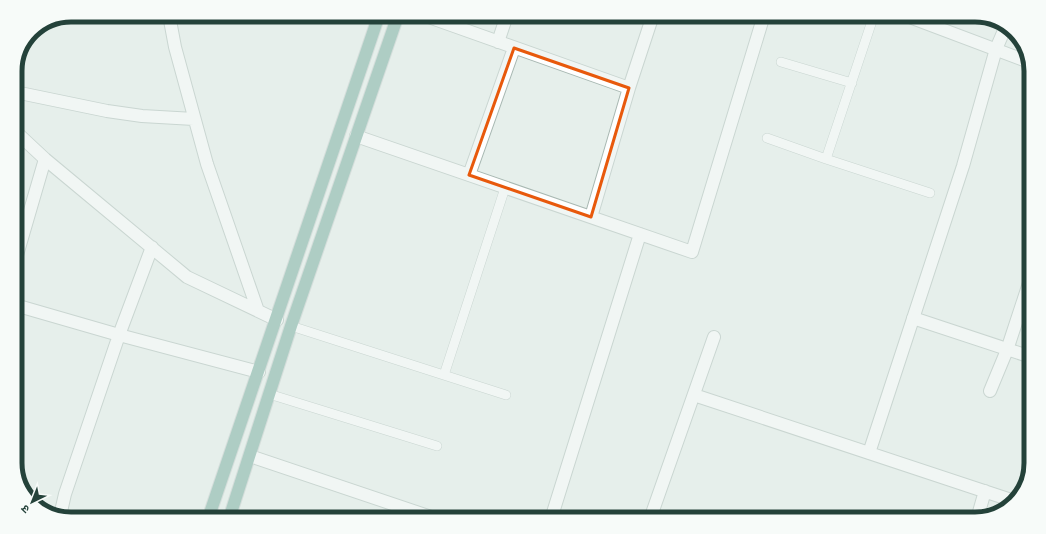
<svg xmlns="http://www.w3.org/2000/svg" width="1046" height="534" font-family="Roboto,'Noto Sans Devanagari',sans-serif">
<style>
.lines{fill:none;stroke-linecap:round;stroke-linejoin:round}
.service-casing{stroke:#a8b8b2;stroke-width:10}
.minor-casing{stroke:#a8b8b2;stroke-width:14}
.primary-casing{stroke:#c2cac8;stroke-width:14}
.service{stroke:#fff;stroke-width:9}
.minor{stroke:#fff;stroke-width:12}
.primary{stroke:#6aa596;stroke-width:12}
.marked{fill:none;stroke:#e8590c;stroke-width:3;stroke-linejoin:round}
.rim{fill:none;stroke:#24423a;stroke-width:5}
</style>
<rect width="100%" height="100%" fill="#e6efeb"/>
<g class="lines">
<defs>
<path id="service" d="M781 62 852 83
M767 138 826 159 930 193
M826 159 874 15
M291 326 506 395
M444 375 505 188
M269 394 437 446"/>
<path id="minor" d="M169 15 175 47 207 164 258 311
M423 15 629 88 591 217
M693 15 696 16
M904 15 1029 62
M498 42 507 15
M629 88 653 15
M15 92 107 111 142 116 194 119
M15 131 45 159 187 277 277 320
M356 136 692 252 764 15
M469 175 514 48
M152 247 119 335 259 372
M15 262 45 159
M15 305 119 335 65 494 60 516
M913 318 1031 357
M990 391 1007 350 1031 277
M694 395 1014 501
M869 453 963 166 996 49 1006 26
M250 456 437 519
M551 519 640 234
M650 519 714 337
M977 519 985 491"/>
<path id="primary" d="M208 519 379 15
M229 519 291 326 398 15"/>
</defs>
<use href="#service" class="service-casing"/>
<use href="#minor" class="minor-casing"/>
<use href="#primary" class="primary-casing"/>
<use href="#service" class="service"/>
<use href="#minor" class="minor"/>
<use href="#primary" class="primary"/>
</g>
<path d="M0 0H1046V534H0ZM514 48 629 88 591 217 469 175Z" fill="#e6efeb" fill-opacity=".55" fill-rule="evenodd"/>
<path class="marked" d="M514 48 629 88 591 217 469 175Z"/>
<path d="M0 0H1046V534H0ZM71 22H975A49 49 0 0 1 1024 71V463A49 49 0 0 1 975 512H71A49 49 0 0 1 22 463V71A49 49 0 0 1 71 22Z" fill="#f7fbf9" fill-rule="evenodd"/>
<path class="rim" d="M71 22H975A49 49 0 0 1 1024 71V463A49 49 0 0 1 975 512H71A49 49 0 0 1 22 463V71A49 49 0 0 1 71 22Z"/>
<g transform="translate(32 502) rotate(223)" stroke="#f7fbf9" stroke-width="3" paint-order="stroke">
<path d="M0-3L7 15L0 10L-7 15Z" fill="#24423a"/>
<text y="-6" font-size="11" font-weight="bold" text-anchor="middle" fill="#24423a">उ</text>
</g>
</svg>
